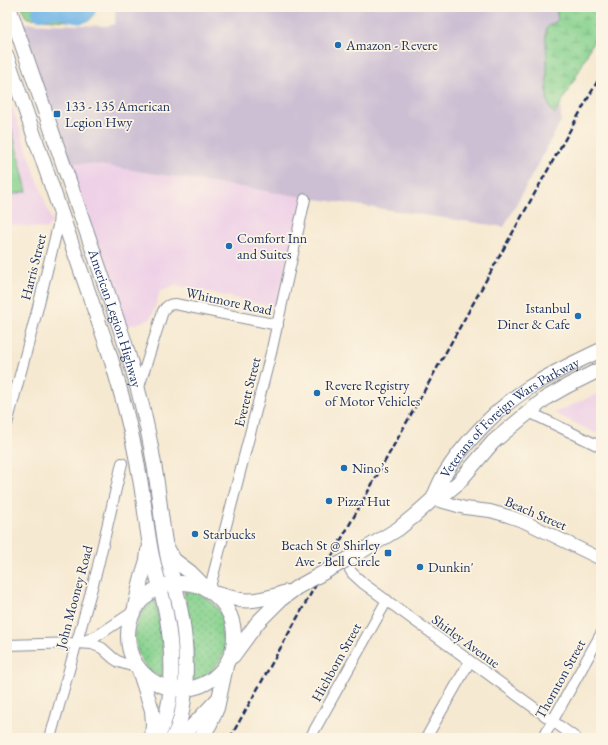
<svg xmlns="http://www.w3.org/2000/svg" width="608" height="745" font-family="'EB Garamond',serif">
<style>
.built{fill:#eed0e7}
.industrial{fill:#ccbed3}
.grass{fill:url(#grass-dots);stroke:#518076}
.wetland{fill:url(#wetland-marsh);stroke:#518076}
.park{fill:#87d28f;stroke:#518076}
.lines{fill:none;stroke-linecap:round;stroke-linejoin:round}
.river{stroke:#71b5e7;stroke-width:16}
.minor-casing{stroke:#888c98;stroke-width:12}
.major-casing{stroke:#888c98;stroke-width:14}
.highway-casing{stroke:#888c98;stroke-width:16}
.minor{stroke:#fff;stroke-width:10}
.major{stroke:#fff;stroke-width:12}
.highway{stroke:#fff;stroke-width:14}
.rail{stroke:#1b2f5e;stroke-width:2.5;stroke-dasharray:6 3;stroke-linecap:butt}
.highway-bridge-casing{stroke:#888c98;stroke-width:16;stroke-linecap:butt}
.highway-bridge{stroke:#fff;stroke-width:14}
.poi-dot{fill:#1f6fb2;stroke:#fcf5e5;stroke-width:1.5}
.labels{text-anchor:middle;stroke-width:3.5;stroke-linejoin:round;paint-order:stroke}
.poi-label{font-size:14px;fill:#1b2f5e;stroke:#fcf5e5;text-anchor:start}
.street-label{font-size:14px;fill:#1b2f5e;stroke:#fcf5e5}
</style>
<defs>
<pattern id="grass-dots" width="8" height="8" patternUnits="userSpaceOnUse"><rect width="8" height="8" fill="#87d28f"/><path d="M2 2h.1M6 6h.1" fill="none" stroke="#6eab78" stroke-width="1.8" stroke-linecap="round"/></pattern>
<pattern id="wetland-marsh" width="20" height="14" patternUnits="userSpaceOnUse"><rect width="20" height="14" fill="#87d28f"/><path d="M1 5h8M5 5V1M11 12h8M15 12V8" fill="none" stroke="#6eab78"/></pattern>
</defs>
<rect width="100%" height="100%" fill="#fcf5e5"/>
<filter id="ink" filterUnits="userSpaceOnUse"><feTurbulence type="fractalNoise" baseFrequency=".025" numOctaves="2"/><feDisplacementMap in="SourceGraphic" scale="8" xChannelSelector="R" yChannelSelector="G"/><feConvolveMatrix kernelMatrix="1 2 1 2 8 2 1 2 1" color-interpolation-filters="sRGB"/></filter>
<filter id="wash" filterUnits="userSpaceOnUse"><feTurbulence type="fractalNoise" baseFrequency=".012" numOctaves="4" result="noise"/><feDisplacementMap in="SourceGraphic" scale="16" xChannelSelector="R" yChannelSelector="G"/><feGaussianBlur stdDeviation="0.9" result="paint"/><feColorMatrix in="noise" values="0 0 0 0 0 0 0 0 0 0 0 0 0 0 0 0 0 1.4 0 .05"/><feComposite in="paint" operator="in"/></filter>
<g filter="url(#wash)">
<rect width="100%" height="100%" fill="#f6e9d1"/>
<path class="built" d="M7 92 52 222 46 229 7 224Z
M70 163 92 164 303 197 276 307 175 285 160 291 151 319 124 327Z
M601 392V436L554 413Z"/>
<path class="industrial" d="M115 7H558L561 121 504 227 303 197 92 164 70 163 19 23 106 26 115 24Z"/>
<path class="grass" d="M184 591C189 592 195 592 199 594 229 607 236 646 214 668 208 674 201 679 192 680L193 645Z
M155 599C160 626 165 651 162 678 158 676 153 673 149 670 147 668 145 665 143 663 135 650 132 633 139 618 142 611 149 605 155 599Z"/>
<path class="wetland" d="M22 7H97C93 15 93 21 83 22L28 18 25 16Z
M548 7H601V30L588 51 587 55 579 71 555 114C543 108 548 73 547 61 547 53 545 37 546 30 548 24 554 24 558 20L556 10 549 9Z"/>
<path class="park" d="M7 111 27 191 7 196Z"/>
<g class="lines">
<path class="river" d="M40 12C47 11 54 9 60 10 71 12 83 23 89 7"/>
</g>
</g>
<g filter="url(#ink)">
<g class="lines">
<defs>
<path id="minor" d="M138 390 163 311C166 306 169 304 175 304L278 325
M529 412 601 447
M7 424 37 311 58 226 59 213
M345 561 352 573 364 584 576 738
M209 591 271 353 305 199
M82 642 97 636 133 612
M7 645 77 643 92 644 102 648 113 658 119 662 138 668
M50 738 97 570 122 463
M310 738 387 600
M426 738 470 661
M543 738 601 634"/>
<path id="major" d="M433 499 465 508 490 511 508 516 525 522 601 559"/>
<g id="highway">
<path id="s1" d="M9 7 123 337C136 379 147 421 154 464 159 492 161 520 166 548 169 568 176 587 180 607 186 635 187 663 185 691 183 708 181 723 173 738"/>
<path d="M7 57 107 346C120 387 132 430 139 473 144 499 146 525 151 551 155 572 162 592 166 613 173 650 176 704 157 738"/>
<path id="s2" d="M433 499C436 492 439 484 443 477 462 445 496 409 527 389 551 373 576 362 601 350"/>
<path d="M168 549 174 560 190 572 205 587"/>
<path d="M357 554 398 529 414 516 433 499 447 492 458 483 493 442 529 412 546 398 567 386 601 369"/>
<circle cx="181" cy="636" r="53"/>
<path d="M213 593C222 595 231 598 241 600 256 602 272 597 286 592"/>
<path d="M135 607 141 580 147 560 148 551"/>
<path d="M233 656 258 622 280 600 296 588"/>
<path d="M139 670 152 710 153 724 152 738"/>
<path d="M181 738 218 699"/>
<path d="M201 738 210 724 217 708 226 666"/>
</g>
</defs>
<use href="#minor" class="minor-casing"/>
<use href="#major" class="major-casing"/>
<use href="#highway" class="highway-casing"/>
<use href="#minor" class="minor"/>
<use href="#major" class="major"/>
<use href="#highway" class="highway"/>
<path class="rail" d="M230 738C354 517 477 296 601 75"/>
<defs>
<path id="highway-bridge" d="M296 588 357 554"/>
</defs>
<use href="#highway-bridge" class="highway-bridge-casing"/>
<use href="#highway-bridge" class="highway-bridge"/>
</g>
</g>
<g class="poi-dot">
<circle cx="338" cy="45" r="4"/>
<rect x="53" y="110" width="8" height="8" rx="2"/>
<circle cx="229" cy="246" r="4"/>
<circle cx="578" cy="316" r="4"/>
<circle cx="317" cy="393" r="4"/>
<circle cx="344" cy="468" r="4"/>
<circle cx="329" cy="501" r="4"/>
<circle cx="195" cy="534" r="4"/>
<rect x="384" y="549" width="8" height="8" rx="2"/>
<circle cx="420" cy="567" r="4"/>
</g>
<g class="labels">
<g class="poi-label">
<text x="346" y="50">Amazon - Revere</text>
<text x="65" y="111">133 - 135 American<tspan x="65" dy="16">Legion Hwy</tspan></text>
<text x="237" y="243">Comfort Inn<tspan x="237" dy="16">and Suites</tspan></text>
<text x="570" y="313" text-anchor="end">Istanbul<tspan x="570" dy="16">Diner &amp; Cafe</tspan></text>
<text x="325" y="390">Revere Registry<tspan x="325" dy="16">of Motor Vehicles</tspan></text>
<text x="352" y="473">Nino’s</text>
<text x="337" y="506">Pizza Hut</text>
<text x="203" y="539">Starbucks</text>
<text x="380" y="550" text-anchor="end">Beach St @ Shirley<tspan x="380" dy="16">Ave - Bell Circle</tspan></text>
<text x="428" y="572">Dunkin'</text>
</g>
<g class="street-label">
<text transform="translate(33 267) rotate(-76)" y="5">Harris Street</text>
<text transform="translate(229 301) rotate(12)" y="5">Whitmore Road</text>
<text dy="5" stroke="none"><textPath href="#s1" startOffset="329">American Legion Highway</textPath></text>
<text transform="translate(247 392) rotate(-76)" y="5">Everett Street</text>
<text dy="5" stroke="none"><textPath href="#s2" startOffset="115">Veterans of Foreign Wars Parkway</textPath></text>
<text transform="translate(536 513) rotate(23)" y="5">Beach Street</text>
<text transform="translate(74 597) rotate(-75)" y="5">John Mooney Road</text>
<text transform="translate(466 641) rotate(36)" y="5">Shirley Avenue</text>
<text transform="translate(336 662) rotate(-61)" y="5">Hichborn Street</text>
<text transform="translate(560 679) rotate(-61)" y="5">Thornton Street</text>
</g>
</g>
<rect width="608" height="745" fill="none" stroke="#fcf5e5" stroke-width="24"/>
</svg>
